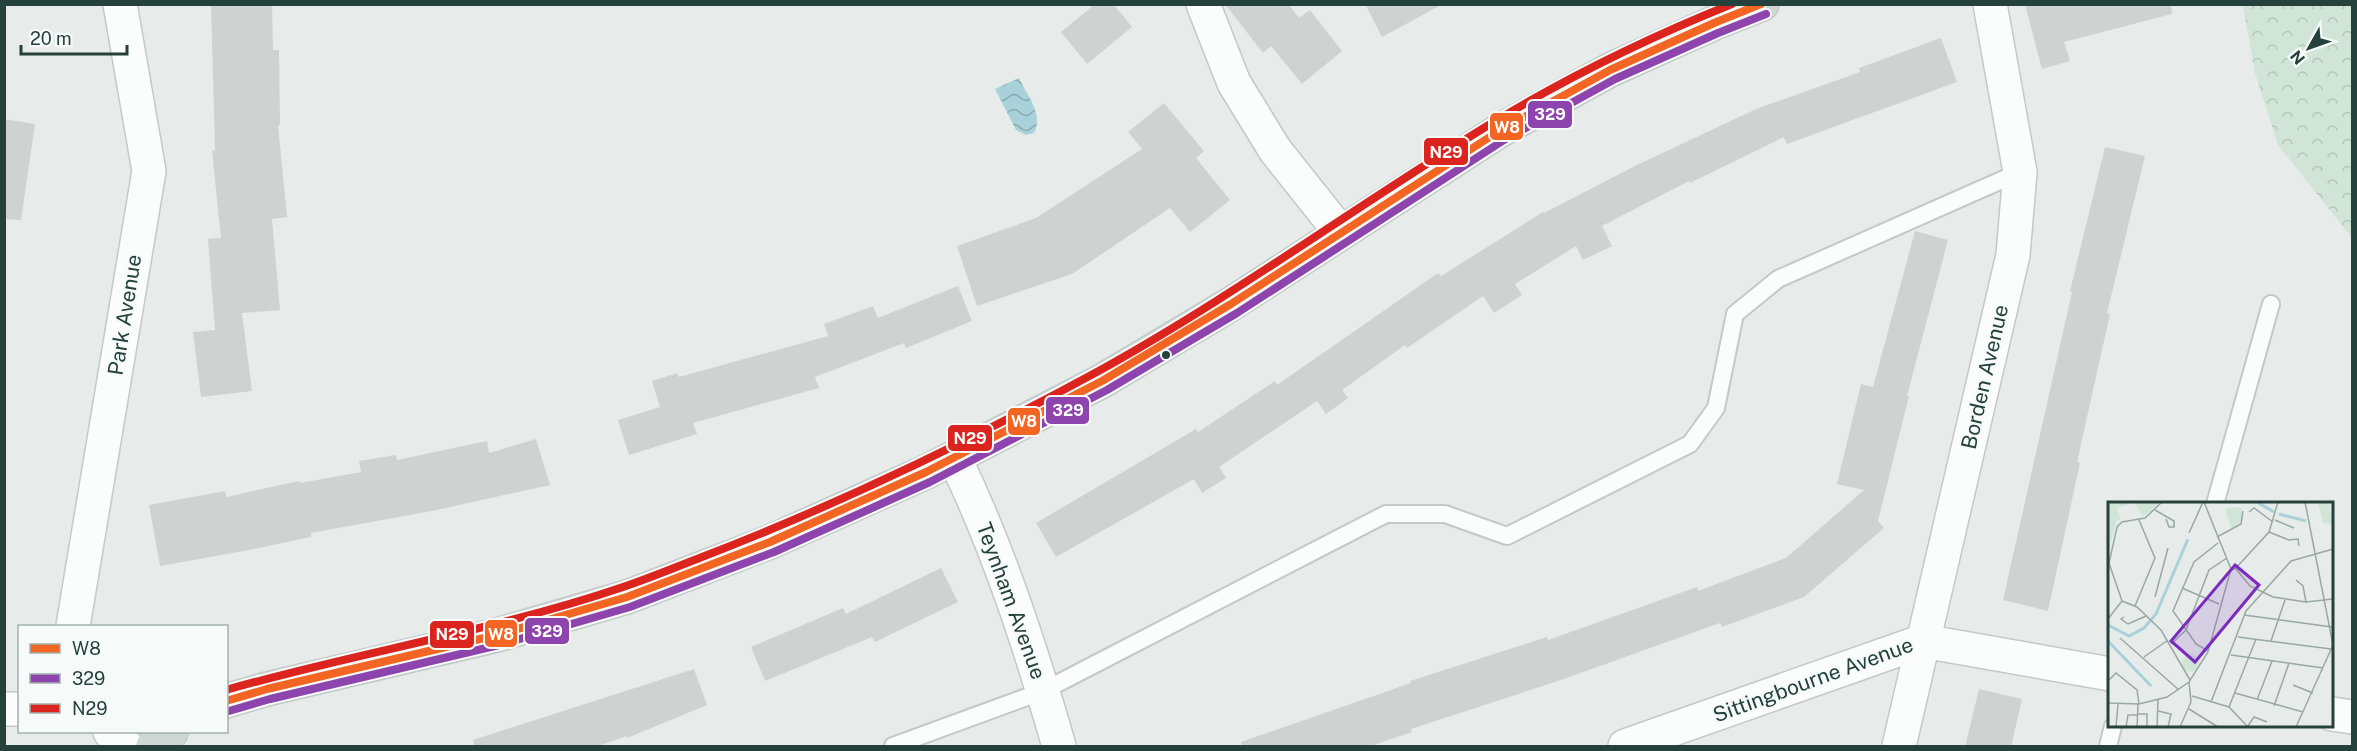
<svg xmlns="http://www.w3.org/2000/svg" width="2357" height="751" font-family="'Public Sans',sans-serif">
<style>
.park{fill:url(#park-crowns)}
.water{fill:url(#water-waves)}
.building{fill:#ced3d1}
.lines{fill:none;stroke-linecap:round;stroke-linejoin:round}
.service-casing{stroke:#c4c9c7;stroke-width:20}
.minor-casing{stroke:#c4c9c7;stroke-width:36}
.tertiary-casing{stroke:#c4c9c7;stroke-width:36}
.primary-casing{stroke:#c2cbc9;stroke-width:36}
.service{stroke:#fbfcfc;stroke-width:16}
.minor{stroke:#fbfcfc;stroke-width:33}
.tertiary{stroke:#fbfcfc;stroke-width:33}
.primary{stroke:#cfd7d5;stroke-width:33}
.bus-1-casing{stroke:#f6fbf9;stroke-width:12}
.bus-2-casing{stroke:#f6fbf9;stroke-width:12}
.bus-3-casing{stroke:#f6fbf9;stroke-width:12}
.bus-1{stroke:#f26522;stroke-width:8}
.bus-2{stroke:#8e44ad;stroke-width:8}
.bus-3{stroke:#dc241f;stroke-width:8}
.bus-dot{fill:#24413b;stroke:#f6fbf9;stroke-width:2}
.labels{text-anchor:middle;stroke-width:4.5;stroke-linejoin:round;paint-order:stroke}
.street-label{font-size:21px;fill:#24413b;stroke:#f6fbf9}
.inset-river{fill:none;stroke:#a9d1da;stroke-width:3}
.inset-road{fill:none;stroke:#99a8a4;stroke-width:1.5}
.view{fill:#7b2cbf;fill-opacity:0.15;stroke:#7b2cbf;stroke-width:3}
.inset-edge{fill:none;stroke:#24413b;stroke-width:3}
.line-badge{stroke:#f6fbf9;stroke-width:2}
.badge-label{font-size:16px;text-anchor:middle;font-weight:bold;fill:#fff}
</style>
<defs>
<pattern id="park-crowns" width="20" height="18" patternUnits="userSpaceOnUse" patternTransform="scale(1.5)"><rect width="20" height="18" fill="#d0e5d8"/><path d="M2 6a3 3 0 1 1 6 0M12 15a3 3 0 1 1 6 0" fill="none" stroke="#b2c6ba"/></pattern>
<pattern id="water-waves" width="16" height="10" patternUnits="userSpaceOnUse" patternTransform="scale(1.5)"><rect width="16" height="10" fill="#a9d1da"/><path d="M0 5q4-4 8 0t8 0" fill="none" stroke="#89abb2"/></pattern>
</defs>
<rect width="100%" height="100%" fill="#e7ecea"/>
<path class="park" d="M2243 5H2352V238L2278 145 2255 73Z"/>
<path class="water" d="M1019 78C1027 95 1044 115 1034 133L1026 135 1016 130 995 89Z"/>
<path class="building" d="M211 4H272L273 50H279L280 125H278L287 217 272 219 280 310 242 313 252 391 201 397 193 332 215 330 208 239 221 238 212 151 215 150Z
M1095 4H1113L1132 27 1087 64 1061 32Z
M1225 4H1288L1299 18 1310 10 1342 51 1302 84 1271 46 1263 53Z
M1365 4H1443L1382 37Z
M2025 4H2171L2172 14 2064 42 2070 61 2042 69Z
M1941 38 1957 82 1787 144 1784 137 1690 183 1689 181 1602 226 1612 246 1583 260 1576 246 1515 284 1522 295 1494 313 1483 296 1407 348 1405 345 1342 390 1348 398 1326 414 1317 401 1219 467 1226 478 1202 493 1194 479 1056 557 1036 523 1196 429 1198 432 1275 381 1277 385 1438 273 1441 276 1543 212 1544 213 1635 166 1756 109 1860 72 1859 68Z
M1164 103 1204 151 1196 158 1230 200 1190 232 1170 208 1072 274 977 306 957 246 1036 218 1142 149 1128 132Z
M4 119 35 124 21 220 4 219Z
M2105 147 2145 156 2107 313 2110 314 2077 462 2080 463 2048 611 2003 600 2072 292 2070 291Z
M1915 231 1948 240 1907 396H1909L1878 521 1884 528 1804 597 1722 627 1720 623 1561 680 1411 729 1412 732 1368 747H1242L1241 742 1411 683 1410 681 1547 637 1548 640 1697 587 1698 591 1786 558 1864 490 1837 484 1861 384 1873 387Z
M958 286 972 321 906 348 904 343 815 377 819 388 693 423 697 434 629 455 618 420 660 407 652 381 677 373 679 377 828 336 824 324 873 306 878 318Z
M536 439 550 485 432 511 311 533V537L249 550 160 566 149 505 225 491 226 497 299 481 300 483 361 472 359 461 396 455 397 460 487 441 489 453Z
M941 568 958 602 875 642 872 637 765 681 751 647 843 608 846 614Z
M694 669 707 705 627 738V736L595 747H474L473 740Z
M1979 689 2022 699 2011 747H1965Z"/>
<g class="lines">
<defs>
<path id="service" d="M2215 504 2271 304
M893 746 1043 691 1386 514H1445L1507 536 1690 444 1716 408 1735 314 1778 279 2020 172
M2108 746 2113 726"/>
<path id="minor" d="M1203 4 1234 83 1275 150 1341 233
M955 459C999 550 1031 649 1059 746
M4 709H20
M2332 714 2352 717
M1625 746 1923 641 2110 674
M1899 746 2013 255 2020 172 1990 4"/>
<path id="tertiary" d="M73 626 149 171 120 4
M110 732 126 746"/>
<path id="primary" d="M226 701 267 689 497 635 627 597 770 542 926 472 1102 381 1231 304 1499 131 1610 70 1714 23 1762 4
M153 746 171 732"/>
</defs>
<use href="#service" class="service-casing"/>
<use href="#minor" class="minor-casing"/>
<use href="#tertiary" class="tertiary-casing"/>
<use href="#primary" class="primary-casing"/>
<use href="#service" class="service"/>
<use href="#minor" class="minor"/>
<use href="#tertiary" class="tertiary"/>
<use href="#primary" class="primary"/>
<defs>
<path id="bus-1" d="M226 701 267 689 497 635 627 597 770 542 926 472 1102 381 1231 304 1499 131 1610 70 1714 23 1761 4"/>
<path id="bus-2" d="M229 711 270 699 499 645 630 607 774 552 930 482 1107 390 1237 313 1504 140 1615 79 1718 33 1766 14"/>
<path id="bus-3" d="M226 690C358 652 494 631 623 587 650 578 676 567 702 557 837 505 968 442 1095 373 1233 297 1359 204 1492 123 1568 77 1650 37 1732 4"/>
</defs>
<use href="#bus-1" class="bus-1-casing"/>
<use href="#bus-2" class="bus-2-casing"/>
<use href="#bus-3" class="bus-3-casing"/>
<use href="#bus-1" class="bus-1"/>
<use href="#bus-2" class="bus-2"/>
<use href="#bus-3" class="bus-3"/>
</g>
<circle class="bus-dot" cx="1166" cy="355" r="5"/>
<g class="labels">
<g class="street-label">
<text transform="translate(125 315) rotate(-81)" y="7">Park Avenue</text>
<text transform="translate(1985 377) rotate(-77)" y="7">Borden Avenue</text>
<text transform="translate(1011 601) rotate(70)" y="7">Teynham Avenue</text>
<text transform="translate(1813 680) rotate(-20)" y="7">Sittingbourne Avenue</text>
</g>
</g>
<g transform="translate(2108 502)">
<rect width="225" height="225" fill="#e7ecea"/>
<path d="M0 0H52L35 15 27 1 9 6 13 19 9 17 0 51Z" fill="#d0e5d8"/>
<path d="M74 161a9 9 0 1 1 18 0a9 9 0 1 1-18 0Z" fill="#d0e5d8"/>
<path d="M210 0H221L225 22 215 21ZM124 5 134 6V18L121 30 123 26 117 7Z" fill="#d0e5d8"/>
<path class="inset-river" d="M149 0 166 10M171 12 198 19M0 123 21 134 36 126 48 112 80 37M0 139 43 184"/>
<path class="inset-road" d="M47 8 66 19V25H61L58 17M141 10 146 6 165 20M167 18 186 26M161 30 181 38 190 37 191 44M81 31 95 0M109 35 133 22 135 9M123 67H128L142 84 165 95 198 100 225 97M127 67 161 30 170 0M188 78 195 84 198 100M74 86 111 102M47 95 60 46M14 99 1 61 9 25 14 20 37 16 54 0M14 99 29 105 53 128 82 178M27 104 47 56 31 18M136 113 224 125M16 115 13 117 20 122 38 114M0 117 14 99M130 135 223 147M12 136 71 188M163 139 177 98M63 142 78 128 101 68 119 56M100 149 88 142 65 109 86 60 110 41M123 153 215 166M36 155 60 138M0 179 8 171 29 188 31 202M185 183 205 191M127 191 195 210M84 194 121 205 140 225M149 198 164 159M103 200 138 109 183 59 225 47M0 201 31 202 59 195 81 180 100 150 123 67 96 0M166 204 181 161M121 205 148 137M81 207 110 225M50 209 63 212 60 225M30 212H39V225M140 224 146 215 159 220M8 225 10 202M18 225 20 213H30M29 225 30 202M49 225 50 198M72 225 83 200 81 180M188 225 225 143 197 0"/>
<path class="view" d="M127 63 151 83 87 160 63 139Z"/>
<rect width="225" height="225" class="inset-edge"/>
</g>
<g class="line-badge">
<rect x="1527" y="100" width="46" height="29" rx="6" fill="#8e44ad"/>
<rect x="1489" y="112" width="35" height="29" rx="6" fill="#f26522"/>
<rect x="1423" y="137" width="46" height="29" rx="6" fill="#dc241f"/>
<rect x="1045" y="396" width="45" height="29" rx="6" fill="#8e44ad"/>
<rect x="1007" y="407" width="34" height="29" rx="6" fill="#f26522"/>
<rect x="947" y="424" width="46" height="28" rx="6" fill="#dc241f"/>
<rect x="524" y="617" width="46" height="28" rx="6" fill="#8e44ad"/>
<rect x="484" y="619" width="34" height="29" rx="6" fill="#f26522"/>
<rect x="429" y="620" width="46" height="29" rx="6" fill="#dc241f"/>
</g>
<g class="badge-label">
<text x="1550" y="120">329</text>
<text x="1507" y="133">W8</text>
<text x="1446" y="158">N29</text>
<text x="1068" y="416">329</text>
<text x="1024" y="427">W8</text>
<text x="970" y="444">N29</text>
<text x="547" y="637">329</text>
<text x="501" y="640">W8</text>
<text x="452" y="640">N29</text>
</g>
<rect width="2357" height="751" fill="none" stroke="#24413b" stroke-width="12"/>
<rect x="18" y="625" width="210" height="108" fill="#f6fbf9" stroke="#a2b1ad" stroke-width="1.5"/>
<rect x="30" y="644" width="30" height="9" fill="#f26522" stroke="#a2b1ad" stroke-width="1.5"/>
<text x="72" y="655" font-size="18" fill="#24413b">W8</text>
<rect x="30" y="674" width="30" height="9" fill="#8e44ad" stroke="#a2b1ad" stroke-width="1.5"/>
<text x="72" y="685" font-size="18" fill="#24413b">329</text>
<rect x="30" y="704" width="30" height="9" fill="#dc241f" stroke="#a2b1ad" stroke-width="1.5"/>
<text x="72" y="715" font-size="18" fill="#24413b">N29</text>
<g transform="translate(2309 48) rotate(230)" stroke="#f6fbf9" stroke-width="4.5" paint-order="stroke">
<path d="M0-4.5L10 22L0 15L-10 22Z" fill="#24413b"/>
<text y="-9" font-size="16" font-weight="bold" text-anchor="middle" fill="#24413b">N</text>
</g>
<path d="M21 45v9h106v-9" fill="none" stroke="#24413b" stroke-width="3"/>
<text x="30" y="45" font-size="18" fill="#24413b" stroke="#f6fbf9" stroke-width="4.5" paint-order="stroke">20 m</text>
</svg>
